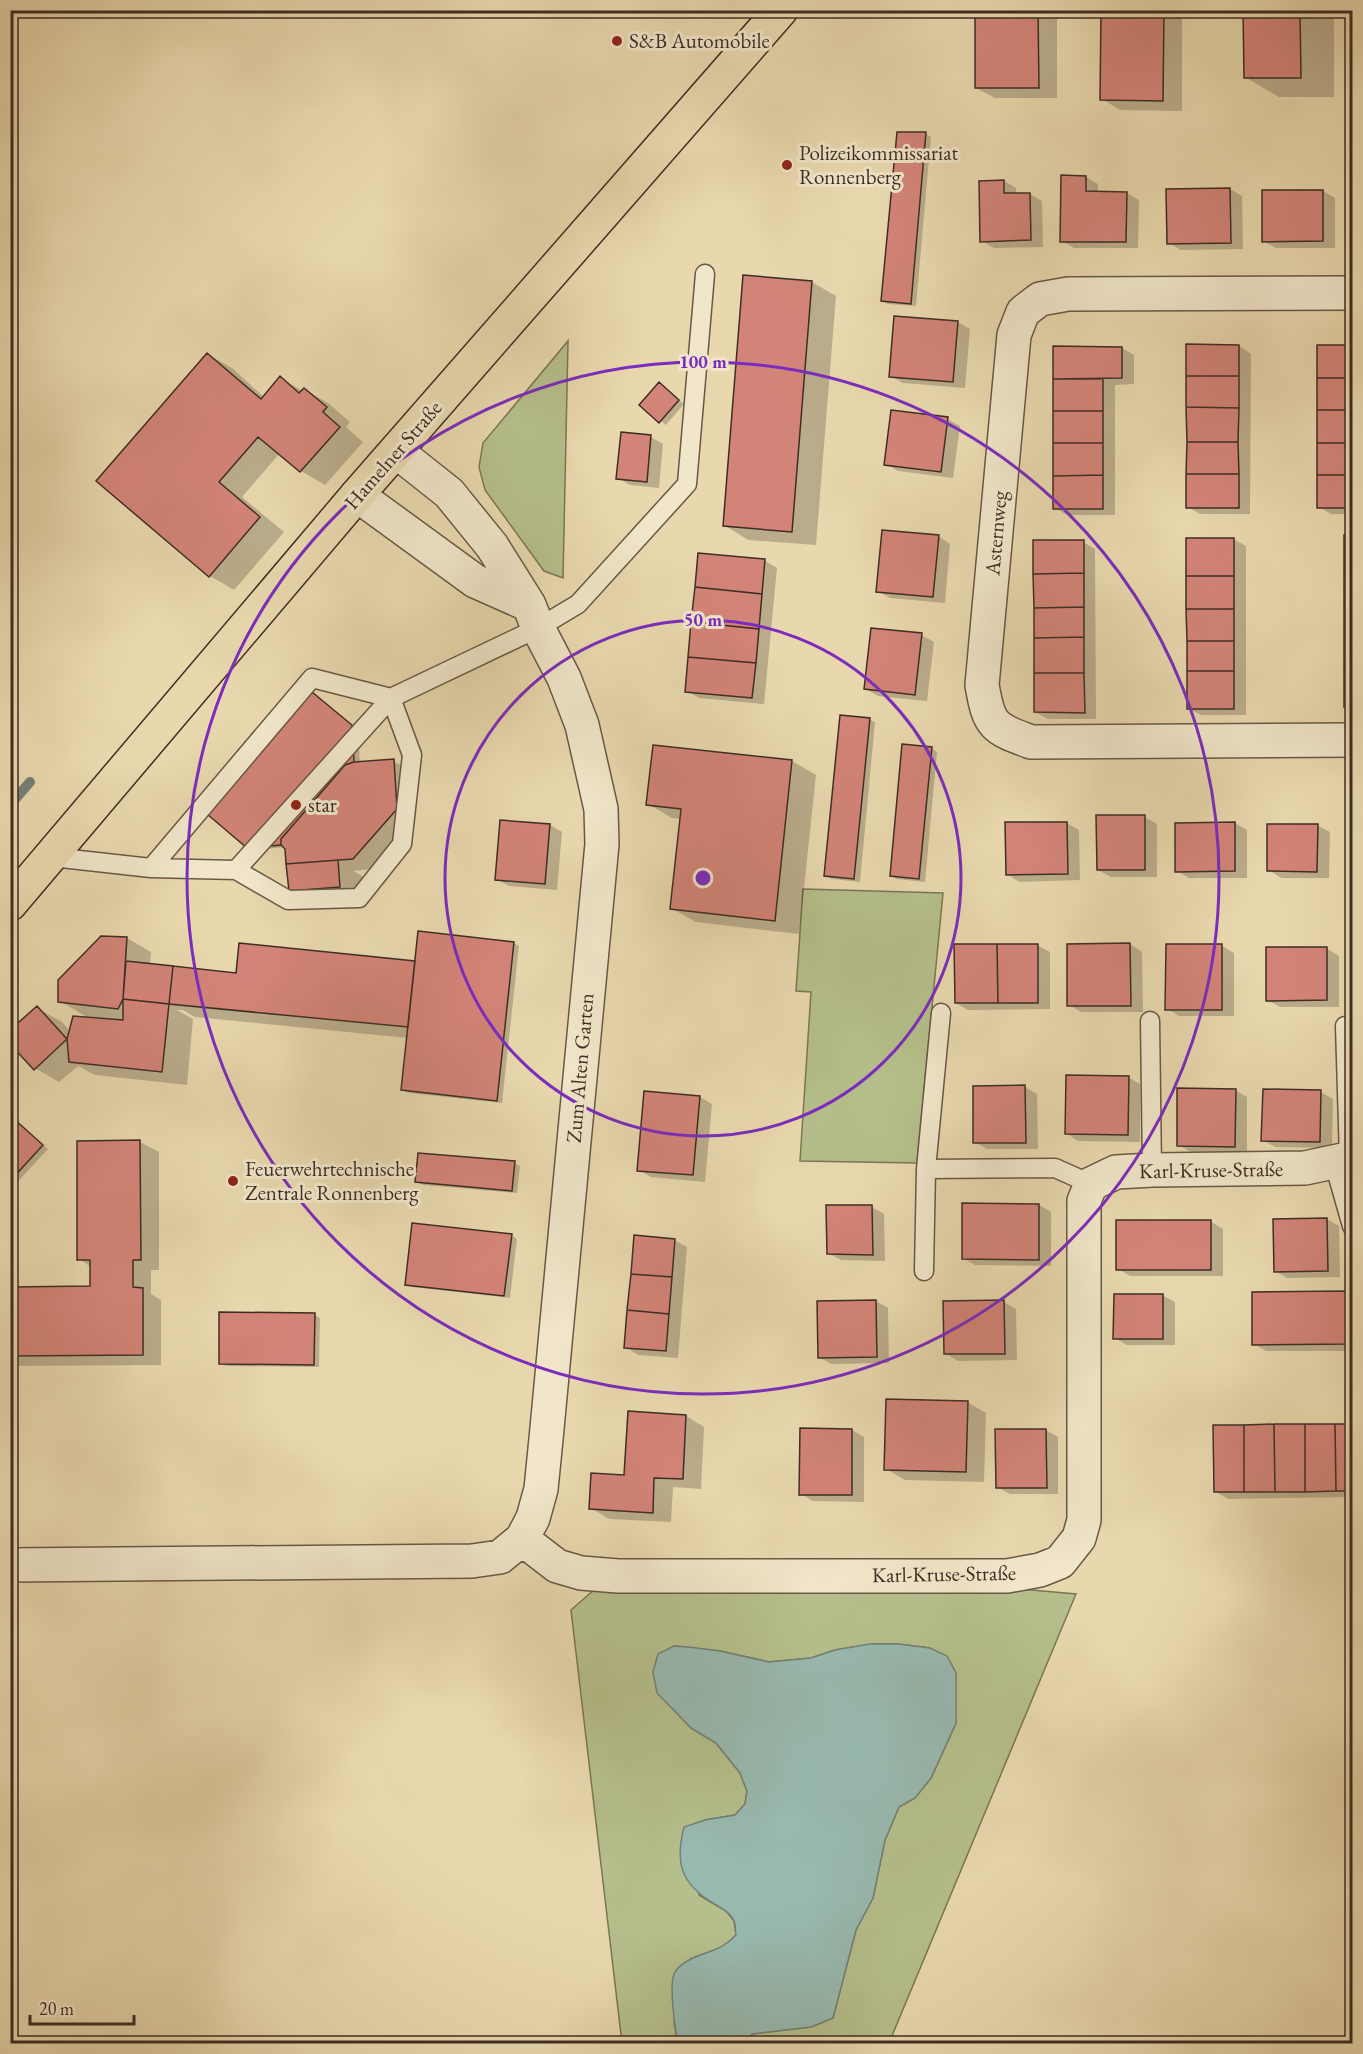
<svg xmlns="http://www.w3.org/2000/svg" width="1363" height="2054" font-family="'EB Garamond',serif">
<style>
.green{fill:#b5bf8b;stroke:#7a7658;stroke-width:1.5}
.water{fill:#98b9af;stroke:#748178;stroke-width:1.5}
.shadow{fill:#0003}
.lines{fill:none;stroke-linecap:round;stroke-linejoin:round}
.stream{stroke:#748178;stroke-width:10}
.building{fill:#d38478;stroke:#3e2d25;stroke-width:1.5}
.service-casing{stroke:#695847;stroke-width:21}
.minor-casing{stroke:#695847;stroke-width:36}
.primary-casing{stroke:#3e2d25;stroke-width:36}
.service{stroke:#f1e6ca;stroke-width:18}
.minor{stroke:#f1e6ca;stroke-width:33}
.primary{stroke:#e9d8ae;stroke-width:33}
.ring{fill:none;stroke:#7b2cbf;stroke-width:3}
.poi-dot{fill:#8f2418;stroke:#f1e6ca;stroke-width:2}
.labels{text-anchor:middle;stroke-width:6;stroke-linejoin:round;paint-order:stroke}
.poi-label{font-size:21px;fill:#3e2d25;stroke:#f1e6ca;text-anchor:start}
.street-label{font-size:21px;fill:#3e2d25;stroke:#f1e6ca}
.centre{fill:#7b2cbf;stroke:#f1e6ca;stroke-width:3}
.ring-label{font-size:18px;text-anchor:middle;font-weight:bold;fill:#7b2cbf;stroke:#f1e6ca;stroke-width:6;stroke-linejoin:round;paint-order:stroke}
</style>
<rect width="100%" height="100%" fill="#e9d8ae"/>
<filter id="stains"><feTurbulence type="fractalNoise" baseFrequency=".00333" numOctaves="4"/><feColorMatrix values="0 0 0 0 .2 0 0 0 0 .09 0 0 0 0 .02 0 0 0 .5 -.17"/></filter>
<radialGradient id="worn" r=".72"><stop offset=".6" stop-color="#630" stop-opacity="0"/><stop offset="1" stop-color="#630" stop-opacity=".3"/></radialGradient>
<path class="green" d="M568 341 563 578 544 571 485 490 479 467 483 443Z
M803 889 943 893 917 1163 800 1161 811 992 796 991Z
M595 1589H1020L1076 1594 889 2043H746L752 2034 811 2027 833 2018 856 1930 873 1898 885 1840 899 1807 915 1798 931 1778 956 1723 930 1648 898 1644H873L835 1650 811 1658 769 1662 720 1651 674 1646 669 1705 691 1728 716 1743 740 1773 747 1791 745 1804 735 1815 705 1820 699 1895 726 1911 734 1921 736 1935 725 1946 690 1959 674 2023 678 2043H622L571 1610Z"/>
<path class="water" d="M870 1644H898L930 1648 947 1656 956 1673V1723L931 1778 915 1798 899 1807 885 1840 873 1898 856 1930 833 2018 811 2027 752 2034 746 2043H678C675 2028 669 1987 674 1974 677 1967 685 1962 691 1959 709 1951 722 1950 736 1935 735 1931 736 1924 734 1921 730 1912 720 1907 713 1903 680 1883 675 1862 684 1827L705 1820 735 1815 745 1804 747 1791 740 1773 716 1743 691 1728 657 1693 653 1672 658 1654 674 1646 688 1647 720 1651 769 1662 811 1658 835 1650Z"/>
<path class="shadow" d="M976 10H1057V98H995L976 88Z
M1102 10H1182V111L1120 110 1102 99Z
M1245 10H1334V97H1279L1245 77Z
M926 134 931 137 916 306 888 304 882 301Z
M1086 177 1098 184V193H1127L1139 200 1138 248H1074L1062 241Z
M1004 181 1016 188V194H1030L1042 201 1043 247 994 248 982 241Z
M1230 189 1242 196 1243 249 1181 250 1169 243Z
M1323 191 1335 198V248H1276L1263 241Z
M812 282 836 296 816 545 748 540 724 525Z
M958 322 970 329 965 388 903 383 891 376Z
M1239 346 1251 354 1250 514H1200L1188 507Z
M1318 347H1352V514H1331L1319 507Z
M1055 348H1122L1134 355V384L1115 385V515H1067L1055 508Z
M207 354 232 368 264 397 280 378 303 391 304 389 328 403 350 422 346 427 363 442 325 485 301 471 280 453 242 497 284 532 234 590 210 576Z
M659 384 684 404 666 425 641 405Z
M947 419 960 426 953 478 898 471 886 464Z
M651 437 663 444 659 488 630 485 618 478Z
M938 536 950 544 945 603 890 598 878 591Z
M1346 536H1352V710L1346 706Z
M1233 539 1246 546V715H1201L1188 708Z
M1083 542 1095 549 1096 719H1048L1035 712Z
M699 555 765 561 777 568 764 704 699 698 687 691Z
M921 635 934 642 927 701 878 696 866 689Z
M313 694 358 730 360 763 393 761 412 771 415 820 372 869 353 871 362 876 364 900 314 904 290 890 286 847 254 850Z
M869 719 875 722 860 882 832 879 826 876Z
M931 748 937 752 925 882 897 879 892 876Z
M792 761 816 775 799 934 696 922 671 908 681 819 672 818 648 804Z
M1144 817 1157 824V877H1111L1098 870Z
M1349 817H1352V874L1351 873Z
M1067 823 1079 830 1080 880 1019 882 1007 874Z
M1235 823 1247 830V878H1189L1177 871Z
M550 825 562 832 557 890 509 886 497 879Z
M1317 825 1330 832 1329 878H1281L1269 870Z
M127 938 151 952 150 965 237 974 414 963 514 943 519 946 502 1103 409 1093 403 1090 408 1038 195 1017 183 1010H177L193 1019 187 1085 95 1075 78 1066 59 1082 35 1068 37 1008 62 1022 71 1032 90 1019 60 1001Z
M1130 944 1142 952 1143 1012H1081L1069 1005Z
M1037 945 1050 952V1009L968 1010 956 1003Z
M1222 946 1234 953V1016H1179L1167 1009Z
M1326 948 1339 956V1007H1280L1267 1000Z
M1128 1077 1140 1084V1142L1078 1141 1066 1133Z
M1025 1087 1037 1094 1038 1149H987L975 1142Z
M1235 1090 1247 1097V1153L1191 1152 1178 1145Z
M1264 1090 1321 1092 1333 1099 1332 1148 1275 1147 1263 1140Z
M700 1097 712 1104 705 1182 651 1177 639 1170Z
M13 1120 48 1149 10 1190V1122Z
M140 1142 159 1152V1270H151V1294L161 1300V1365L10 1366V1288L91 1287V1267L79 1259Z
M514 1163 520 1166 517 1193 423 1185 417 1182Z
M1039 1205 1051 1212V1266L975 1265 963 1258Z
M872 1207 884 1214 885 1261 841 1260 828 1253Z
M1327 1219 1339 1226 1340 1277 1287 1278 1275 1271Z
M1210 1221 1223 1229V1276H1130L1118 1269Z
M511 1235 517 1239 510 1298 412 1287 407 1284Z
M674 1240 687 1247 678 1358 638 1355 626 1347Z
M1345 1292 1352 1296V1351H1266L1254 1344Z
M1162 1295 1175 1302V1345H1127L1115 1338Z
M876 1301 888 1308 889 1363 831 1364 819 1357Z
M1004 1302 1016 1309 1017 1360 958 1361 945 1353Z
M314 1314 320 1318 319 1367 226 1366 220 1363Z
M967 1402 986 1413 984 1482 905 1480 886 1469Z
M686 1416 704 1427 701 1489 673 1487 671 1522 609 1519 591 1508 625 1476Z
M1352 1425V1497L1228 1499 1216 1492 1215 1427Z
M852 1430 864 1437V1502L813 1501 801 1494Z
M1046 1430 1058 1437V1494H1010L997 1487Z"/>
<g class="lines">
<path class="stream" d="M10 805 30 782"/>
</g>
<path class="building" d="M975 10H1038L1039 88H975Z
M1101 10H1164L1163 101 1100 100Z
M1243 10H1300L1301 78H1244Z
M897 132H926L911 304 881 301Z
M1061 175 1086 176V191L1127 192 1126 242H1060Z
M1004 180V193H1030L1031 240 980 242 979 181Z
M1230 188 1231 243 1167 244 1166 189Z
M1262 190H1323V241L1262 242Z
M743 275 812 281 792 532 723 526Z
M894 316 958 321 953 382 889 377Z
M1186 344 1239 345V376H1186Z
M1317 345H1352V378H1317Z
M1053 346 1122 347V378L1053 379Z
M207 353 261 399 280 376 299 393 304 388 327 407 323 412 340 427 300 472 258 437 219 482 260 517 209 577 96 481Z
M1186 376H1239V408L1186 407Z
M1317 378H1352V410H1317Z
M1053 379H1103V411H1053Z
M659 382 679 400 659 423 639 405Z
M1186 407 1239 408 1238 442H1187Z
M891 410 948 417 941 472 884 465Z
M1317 410H1352V443H1317Z
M1053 411H1103V443H1053Z
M621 432 651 435 647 482 616 479Z
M1187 442H1238L1239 474H1186Z
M1053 443H1103V475L1053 476Z
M1317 443H1352V475H1317Z
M1186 474H1239V508H1186Z
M1103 475V509H1053V476Z
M1317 475H1352V508H1317Z
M882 530 939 535 933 597 876 592Z
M1344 535H1352V568H1344Z
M1186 538H1234V576H1186Z
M1033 540H1084V573L1033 574Z
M698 553 765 559 762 594 695 587Z
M1344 568H1352V603H1344Z
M1084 573V607L1034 608 1033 574Z
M1186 576H1234V609H1186Z
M695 587 762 594 759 629 691 622Z
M1344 603H1352V635H1344Z
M1084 607V637L1034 638V608Z
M1186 609H1234V641H1187Z
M691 622 759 629 756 663 688 657Z
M871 628 922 633 915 695 864 689Z
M1344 635H1352V670H1344Z
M1084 637V673H1034V638Z
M1187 641H1234V671H1187Z
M688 657 756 663 752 698 685 692Z
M1344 670H1352V707H1344Z
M1187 671H1234V709H1187Z
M1034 673H1084L1085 713 1034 712Z
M312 692 352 725 354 762 345 765 281 839V845L247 848 207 814Z
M840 715 870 718 854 879 824 876Z
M902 744 932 747 919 879 890 876Z
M653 745 792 760 775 921 670 909 681 809 646 805Z
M394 759 397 809 353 859 286 864 285 849 281 845V839L345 765 354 762Z
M1096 815H1145V870H1097Z
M1348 815H1352V873L1349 874Z
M500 820 550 824 545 884 495 880Z
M1005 822H1067L1068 874 1006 875Z
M1235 822V871L1175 872V823Z
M1267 824H1318L1317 872 1267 871Z
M338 860 340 887 289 891 286 864Z
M418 931 514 942 497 1101 401 1090Z
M101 936 127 937 123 999 118 1009 58 1002V980Z
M239 943 415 961 408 1027 169 1004 173 966 236 973Z
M1130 943 1131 1006H1067V944Z
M954 944H997L998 1003H955Z
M997 944H1038V1003H998Z
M1166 944H1222V1010H1165Z
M1266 947H1327V1000L1266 1001Z
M126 961 173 966 169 1004 123 999Z
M123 999 169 1004 162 1072 69 1062 67 1039 73 1016 123 1020Z
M37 1006 67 1039 34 1070 10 1044V1030Z
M1066 1075 1129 1076 1128 1135 1065 1134Z
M1025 1085 1026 1143H973V1086Z
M1177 1088 1236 1089 1235 1147 1177 1146Z
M1263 1089 1321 1090 1320 1142 1261 1141Z
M644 1091 700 1096 693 1175 637 1171Z
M13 1118 43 1145 10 1181V1120Z
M140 1140 141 1260H133V1287L143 1288V1355L10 1356V1287L90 1286V1260H77V1141Z
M418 1153 515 1161 512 1191 415 1182Z
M962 1203 1039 1204V1260L962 1259Z
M826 1205H872L873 1255 827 1254Z
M1327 1218 1328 1271 1274 1272 1273 1219Z
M1116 1220H1211V1270H1116Z
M412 1223 512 1234 504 1296 405 1285Z
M634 1235 675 1239 672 1277 631 1274Z
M631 1274 672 1277 669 1314 627 1310Z
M1346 1291 1347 1344 1252 1345V1292Z
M1114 1294H1163V1339H1113Z
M876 1300 877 1357 818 1358 817 1301Z
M1004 1300 1005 1354H944L943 1301Z
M627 1310 669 1314 666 1351 624 1348Z
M219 1312 315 1313 314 1365 219 1364Z
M886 1399 968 1401 966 1472 884 1470Z
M628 1411 686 1415 683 1479 654 1478 653 1513 589 1509 591 1473 624 1475Z
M1274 1424 1275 1492H1244V1425Z
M1274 1424H1305V1492H1275Z
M1305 1424H1335L1336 1491 1305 1492Z
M1335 1424H1352V1491H1336Z
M1213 1425H1244V1492H1214Z
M800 1428 852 1429V1495H799Z
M995 1429H1046L1047 1488H996Z"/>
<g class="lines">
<defs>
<path id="service" d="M52 857 151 868 236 870 391 698 538 628 578 604 687 484 705 274
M151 868 312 678 391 698 412 755 402 844 359 898 288 900 236 870
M941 1013 926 1169 1055 1168 1091 1184
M1150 1021 1152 1170
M1345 1026 1349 1159
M1334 1163 1352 1226
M924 1271 926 1169"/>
<path id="minor" d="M1352 293 1068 294 1040 299 1023 312 1014 335 982 685C989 726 993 728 1031 742L1352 740
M357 495 475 581 529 605
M522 1539 557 1566 581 1573 618 1576H1007L1040 1570 1060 1562 1079 1538 1084 1520V1201L1091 1184 1116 1172 1152 1170 1305 1168 1352 1158
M10 1565 472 1561 500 1557 522 1539 533 1518 541 1489 546 1439 602 844 601 809 582 725 564 678 538 628 529 605 492 546 449 493 396 451"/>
<path id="primary" d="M10 904 357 495 781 10"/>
</defs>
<use href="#service" class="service-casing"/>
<use href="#minor" class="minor-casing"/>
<use href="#primary" class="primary-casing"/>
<use href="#service" class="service"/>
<use href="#minor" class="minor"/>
<use href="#primary" class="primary"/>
</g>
<g class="ring">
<circle cx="703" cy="878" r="258"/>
<circle cx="703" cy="878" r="516"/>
</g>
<g class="poi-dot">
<circle cx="617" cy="41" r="6"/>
<circle cx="787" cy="165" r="6"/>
<circle cx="296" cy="805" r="6"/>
<circle cx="233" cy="1181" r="6"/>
</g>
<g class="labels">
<g class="poi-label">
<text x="629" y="48">S&amp;B Automobile</text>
<text x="799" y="160">Polizeikommissariat<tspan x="799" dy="24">Ronnenberg</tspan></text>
<text x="308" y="812">star</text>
<text x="245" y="1176">Feuerwehrtechnische<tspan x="245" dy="24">Zentrale Ronnenberg</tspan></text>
</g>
<g class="street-label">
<text transform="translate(393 455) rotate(-49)" y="7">Hamelner Straße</text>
<text transform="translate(996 533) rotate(-85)" y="7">Asternweg</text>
<text transform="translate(580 1068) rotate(-85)" y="7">Zum Alten Garten</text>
<text transform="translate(1211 1170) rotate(-1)" y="7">Karl-Kruse-Straße</text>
<text transform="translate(944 1574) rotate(-1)" y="7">Karl-Kruse-Straße</text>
</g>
</g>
<circle cx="703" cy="878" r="9" class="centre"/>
<g class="ring-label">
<text x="703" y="368">100 m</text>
<text x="703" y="626">50 m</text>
</g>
<rect width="1363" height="2054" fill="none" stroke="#e9d8ae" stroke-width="36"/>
<rect x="12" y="12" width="1339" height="2030" fill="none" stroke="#3e2d25" stroke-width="3"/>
<rect x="18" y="18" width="1327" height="2018" fill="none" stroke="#3e2d25" stroke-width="1.5"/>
<path d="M30 2015v9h104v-9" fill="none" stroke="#3e2d25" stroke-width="3"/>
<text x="39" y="2015" font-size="18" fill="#3e2d25" stroke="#f1e6ca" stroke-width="4.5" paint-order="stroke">20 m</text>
<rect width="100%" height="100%" filter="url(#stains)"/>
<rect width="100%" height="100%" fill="url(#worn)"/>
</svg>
